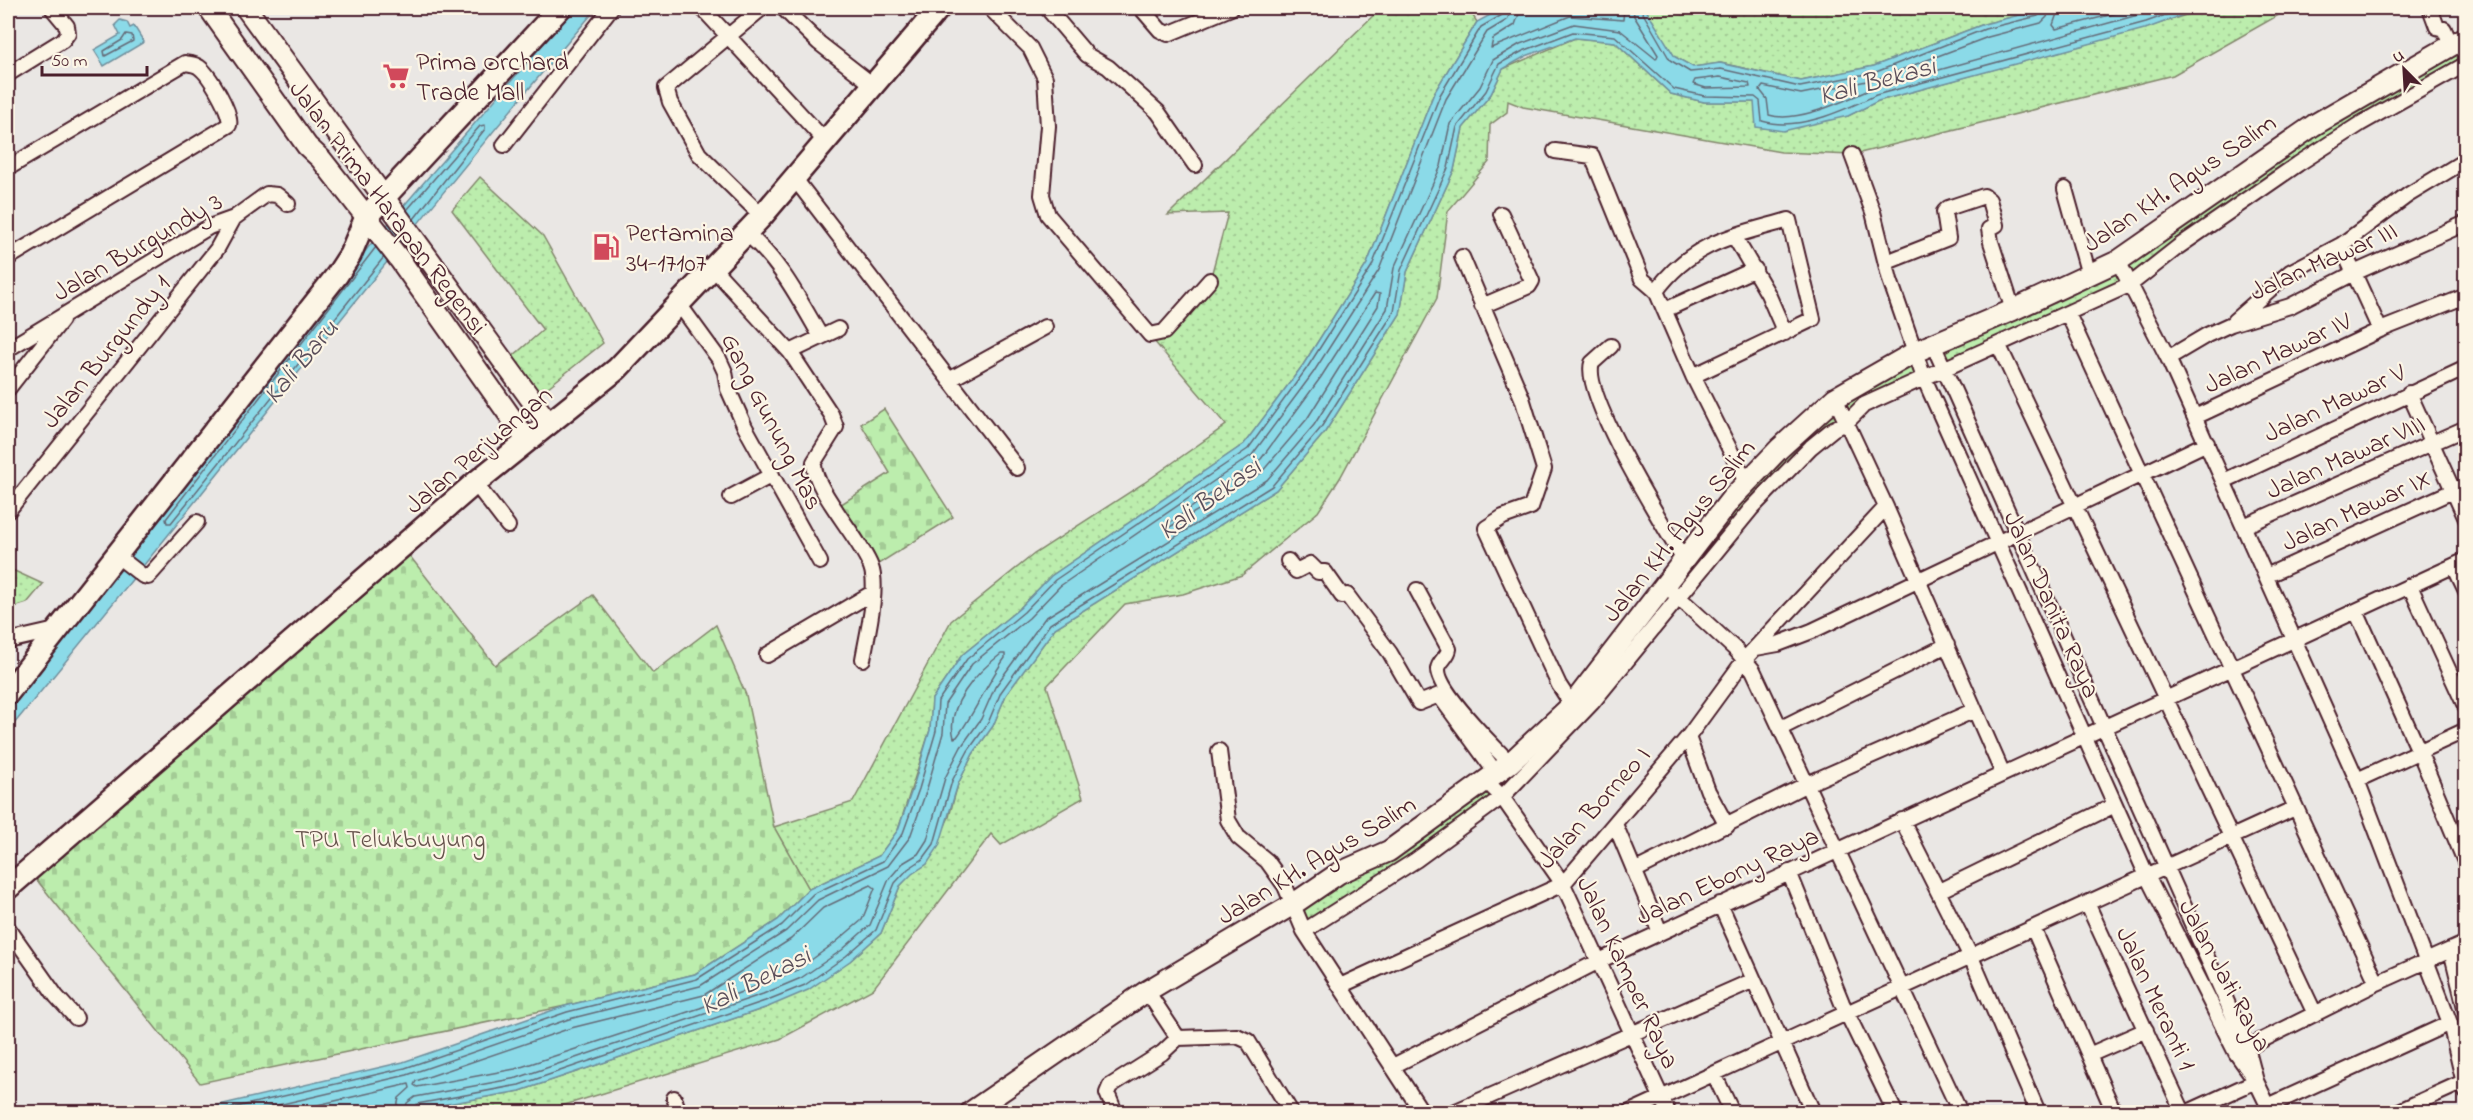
<svg xmlns="http://www.w3.org/2000/svg" width="2473" height="1120" font-family="'Indie Flower',sans-serif">
<style>
.grass{fill:url(#grass-dots);stroke:#83866c;stroke-width:1.5}
.cemetery{fill:url(#cemetery-stones);stroke:#83866c;stroke-width:1.5}
.water{fill:#8bdae8;stroke:#718f9c;stroke-width:1.5}
.lines{fill:none;stroke-linecap:round;stroke-linejoin:round}
.shore{stroke:#646a77;stroke-width:1.5}
.street-casing{stroke:#4a1f2b;stroke-width:18}
.secondary-casing{stroke:#4a1f2b;stroke-width:24}
.primary-casing{stroke:#4a1f2b;stroke-width:26}
.street{stroke:#fcf5e5;stroke-width:14}
.secondary{stroke:#fcf5e5;stroke-width:20}
.primary{stroke:#fcf5e5;stroke-width:21}
.labels{text-anchor:middle;stroke-width:4.5;stroke-linejoin:round;paint-order:stroke}
.poi-label{font-size:26px;fill:#4a1f2b;stroke:#fcf5e5;text-anchor:start}
.street-label{font-size:26px;fill:#4a1f2b;stroke:#fcf5e5}
.park-label{font-size:26px;fill:#66524c;stroke:#fcf5e5}
.water-label{font-size:27px;font-style:italic;fill:#5a4e5a;stroke:#fcf5e5}
</style>
<defs>
<pattern id="grass-dots" width="8" height="8" patternUnits="userSpaceOnUse" patternTransform="scale(1.5)"><rect width="8" height="8" fill="#bcedad"/><path d="M2 2h.1M6 6h.1" fill="none" stroke="#a3cb95" stroke-width="1.8" stroke-linecap="round"/></pattern>
<pattern id="cemetery-stones" width="16" height="16" patternUnits="userSpaceOnUse" patternTransform="scale(1.5)"><rect width="16" height="16" fill="#bcedad"/><path d="M2 7V4a2 2 0 0 1 4 0v3zM10 15v-3a2 2 0 0 1 4 0v3z" fill="#a3cb95"/></pattern>
</defs>
<rect width="100%" height="100%" fill="#eae7e4"/>
<filter id="ink" filterUnits="userSpaceOnUse"><feTurbulence type="fractalNoise" baseFrequency=".0167" numOctaves="2"/><feDisplacementMap in="SourceGraphic" scale="12" xChannelSelector="R" yChannelSelector="G"/><feConvolveMatrix kernelMatrix="1 2 1 2 8 2 1 2 1" color-interpolation-filters="sRGB"/></filter>
<g filter="url(#ink)">
<path class="grass" d="M1381 8H1468L1477 22 1434 93 1367 264 1303 365 1244 444 1051 576 1020 608 962 655 932 699 930 730 898 830 879 856 809 889 774 827 853 802 951 621 1034 554 1144 483 1226 425 1147 333 1154 336 1210 280 1228 213 1168 215Z
M1633 8H2047L1984 24 1874 66 1801 81 1721 63 1693 67 1675 57Z
M2208 8H2291L2173 75 1852 155 1781 152 1523 107 1508 101 1507 112 1490 125 1489 162 1448 211 1437 298 1340 478 1318 512 1242 575 1183 594 1125 604 1047 686 1083 798 1001 845 991 834 873 989 780 1039 542 1112H403L520 1091 768 1007 850 961 881 933 900 886 911 874 927 864 949 817 958 784 973 754 993 726 1006 695 1055 628 1276 490 1325 432 1400 314 1407 272 1454 170 1463 128 1491 94 1503 69 1575 38 1615 42 1671 94 1704 102H1754L1848 116 1878 101 2142 29Z
M2465 37V64L2360 124 2131 284 1943 370 1933 344 2089 275Z
M480 177 543 236 603 343 537 396 512 357 543 330 452 210Z
M1916 354 1923 377 1849 415 1838 399Z
M1835 398 1847 422 1811 447 1502 797 1304 931 1292 905 1510 763 1663 585Z
M8 568 43 584 27 603 8 609Z"/>
<path class="cemetery" d="M884 409 953 517 872 568 835 508 890 473 861 424Z
M409 555 495 665 593 595 653 673 716 625 746 695 774 827 809 889 778 920 695 974 565 1006 200 1083 36 879Z"/>
<path class="water" d="M574 8H597C395 244 207 493 8 731V706L136 548 370 245Z
M1503 8H1645L1675 57 1693 67 1720 63 1801 81 1874 66 1984 24 2047 8H2202L2148 28 1878 101 1848 116 1783 131 1756 127 1754 102H1704L1671 94 1615 42 1575 38 1526 56 1503 69 1491 94 1463 128 1454 170 1407 272 1400 314 1325 432 1276 490 1055 628 1006 695 993 726 973 754 958 784 939 846 927 864 912 874 900 886 881 933 850 961 808 990 768 1007 520 1091 403 1112H189L403 1062 565 1006 695 974 778 920 809 889 879 856 898 830 913 787 930 730 932 699 962 655 1020 608 1051 576 1244 444 1303 365 1367 264 1434 93 1477 22Z
M120 20 127 22 130 28 134 26 144 42 104 66 94 50 120 35 115 25Z"/>
<g class="lines">
<path class="shore" d="M1521 8 1515 25 1493 39 1491 48 1570 16 1623 20 1624 8
M1640 8 1670 60 1690 72 1721 69 1800 87 1876 72 1985 29 2038 16 2042 8
M2050 8 2047 17 2041 23 1988 37 1877 79 1801 94 1763 86 1760 90 1767 99 1769 115C1799 124 1847 99 1874 88L2163 8
M2059 8 2053 25 2056 29 2136 8
M126 34 132 35 133 41 105 56 104 51 122 40Z
M1720 77 1749 83 1750 87 1706 88 1693 84 1695 80Z
M407 210 480 126 485 125V129L414 219
M376 247 166 519 167 523H171L384 257
M1375 293 1380 294 1378 306 1307 419 1261 473 1168 528 1169 523 1261 459 1321 377Z
M1001 654H1005V658C987 683 976 711 957 737L954 738C945 706 977 672 1001 654Z
M871 885 875 888 862 920 836 942 796 971 700 1008 515 1069 417 1087 414 1085 416 1081 571 1028 704 995 791 939 823 908Z
M215 1112 405 1068 567 1012 697 979 782 925 813 894 883 861 903 833 919 789 936 731 938 701 967 659 1024 612 1055 580 1248 449 1307 368 1372 266 1440 95 1481 27 1502 15 1504 8
M248 1112 407 1075 569 1019 700 986 786 931 818 900 888 866 910 837 926 792 943 733 945 704 972 664 1029 618 1060 586 1252 455 1313 373 1379 270 1446 99 1487 32 1507 20 1512 8
M287 1112 409 1084 410 1088 399 1098 396 1112
M405 1112 407 1103 415 1097 517 1078 763 994 801 978 842 950 870 925 889 879 903 863 918 854 927 840 945 778 961 747 981 719 995 687 1045 618 1267 480 1314 425 1387 309 1394 268 1441 166 1450 124 1480 87 1493 60 1520 44 1574 24 1620 30 1656 59 1658 55 1634 16 1633 8
M413 1112 417 1104 519 1085 765 1001 805 985 846 956 876 930 895 883 908 869 923 859 934 844 952 781 968 751 988 723 1001 692 1050 624 1272 486 1320 429 1394 312 1401 270 1448 168 1457 127 1486 91 1499 64 1523 51 1573 32 1615 36 1674 89 1705 96 1755 97 1760 101 1762 121C1799 132 1844 110 1876 95L2146 22 2185 8"/>
<defs>
<path id="street" d="M702 8 826 142
M762 8 666 88 670 102 699 154 762 216
M783 8 819 43 873 85
M990 8 1030 48 1045 78 1048 126 1042 195 1048 215 1150 335 1164 332 1210 280
M1047 8 1087 55 1108 67 1158 112 1195 165
M1141 8 1160 30 1168 34 1231 8
M2430 8 2437 27 2444 29 2451 45
M8 74 63 40 68 33 67 26 52 8
M504 145 611 8
M1555 151 1592 156 1642 279 1656 291 1693 376 1747 484
M1852 155 1873 212 1890 280 1924 378 2147 876 2236 1053 2256 1081
M8 168 185 63C190 64 195 64 199 67 209 74 233 114 229 125L8 258
M795 179 1017 468
M2065 189 2089 275
M746 233C780 261 799 299 821 337
M1734 236 1768 294 1785 333
M2341 245 2380 330
M1462 257 1522 398 1544 469 1531 507 1503 517 1486 528 1559 685 1572 705
M2118 261 2168 358 2357 780 2450 1023 2466 1092
M1887 262 1948 238 1944 212 1948 208 1984 196 1989 200 1996 225 1989 229 1991 242 2013 310
M713 268 790 352 831 414 836 427 814 462C812 488 861 539 871 567 879 588 867 636 863 659
M1656 291C1692 242 1733 236 1789 220L1813 319 1693 376
M679 304 719 359 725 372 728 389 745 427 820 562
M1482 306 1529 286 1532 281 1501 214
M1665 310 1755 269
M2068 314 2377 983
M2234 321 2290 272 2341 245 2408 195 2466 160
M1933 344 2247 1047 2256 1081 2271 1112
M1611 346 1592 363C1581 394 1665 528 1684 560
M1999 346 2315 1014
M8 349 209 227 234 218 267 194 277 195 288 204
M790 352 838 329
M2168 358 2207 335 2231 324 2290 306 2354 273 2466 223
M949 380 1045 327
M8 389 62 320
M2409 393 2466 519
M1835 398 1886 507 2003 774
M2195 417 2380 330 2466 296
M2224 481 2466 368
M475 483 508 526
M731 497 772 475
M8 511 217 249 234 218
M2244 526 2466 428
M116 555 143 576 148 577 197 522
M1288 561 1296 571 1310 564 1318 572H1325L1342 596 1347 595 1390 653 1419 703 1439 695 1496 773
M2454 566 2466 591
M2266 576 2466 485
M2410 586 2466 708
M1417 590 1449 649C1448 657 1439 661 1438 669 1437 690 1494 747 1510 763
M1673 592 1736 650 1753 670 1960 1112
M2356 611 2419 751 2466 864
M8 641 56 630
M1756 648 1778 644 1812 631 2207 443
M767 655 872 593
M1781 728 1947 645
M1688 737 1708 791 1727 826
M1219 751 1228 820 1238 837 1267 861 1285 886 1304 931 1422 1112
M2357 780 2466 730
M1486 781 1502 797 1563 884 1668 1112
M1902 820 1971 957 2038 1112
M1615 824 1660 932
M1634 871 1807 784 1975 710
M1789 872 1842 1003 1895 1112
M1939 891 2115 805
M2087 903 2183 1112
M1720 904 1813 1112
M8 928 56 996 76 1018
M2033 928 2114 1112
M1304 931 1416 860 1502 797 1592 703 1751 509 1811 447 1833 429 1847 422 1864 405 2131 284 2178 247 2298 164 2360 124 2466 64
M2451 950 2466 1012
M1340 986 1563 884 1688 737 1745 659 1886 507
M1178 1038 1237 1036 1248 1041 1291 1112
M2240 1051 2377 983 2466 943
M2089 1055 2146 1030
M1393 1066 1599 961 2466 560
M1714 1074 1732 1112
M674 1098 679 1112
M2268 1106 2450 1023
M1115 1112 1107 1093 1110 1086 1162 1053 1178 1038 1147 991
M1454 1112 1754 980
M1630 1112 2295 808
M2188 1112 2256 1081
M2397 1112 2463 1082"/>
<path id="secondary" d="M209 8 307 146 321 159 400 260 527 440
M246 8 549 424
M971 1112 1147 991 1292 905 1339 873 1389 851 1510 763 1572 705 1731 499 1779 449 1835 398 1917 351 2013 310 2118 261 2314 125 2466 37"/>
<path id="primary" d="M8 693 337 275 350 255 366 217 560 8
M8 888 475 483 617 369 762 216 939 8"/>
</defs>
<use href="#street" class="street-casing"/>
<use href="#secondary" class="secondary-casing"/>
<use href="#primary" class="primary-casing"/>
<use href="#street" class="street"/>
<use href="#secondary" class="secondary"/>
<use href="#primary" class="primary"/>
</g>
</g>
<defs>
<symbol id="supermarket-bare" viewBox="-9 -9 18 18"><path d="M-6-5.5h2.5l.6 2H6L4.5 2H-2.5L-4.4-4H-6ZM-1.5 3.2a1.3 1.3 0 1 0 .1 0ZM3 3.2a1.3 1.3 0 1 0 .1 0Z" fill="#d1495b" stroke="#fcf5e5" stroke-width="2.5" paint-order="stroke"/></symbol>
<symbol id="fuel-bare" viewBox="-9 -9 18 18"><path d="M-5.5-6h7V0h2V4h1.3V-2.5L3-4.5l.8-.8L6-3V5H2.5V1h-1V6h-7ZM-4.2-4.7v3.2H.2V-4.7Z" fill="#d1495b" stroke="#fcf5e5" stroke-width="2.5" paint-order="stroke"/></symbol>
</defs>
<g fill-rule="evenodd">
<use href="#supermarket-bare" x="377" y="57" width="38" height="38"/>
<use href="#fuel-bare" x="587" y="228" width="38" height="38"/>
</g>
<g class="labels">
<g class="poi-label">
<text x="416" y="70">Prima Orchard<tspan x="416" dy="30">Trade Mall</tspan></text>
<text x="626" y="241">Pertamina<tspan x="626" dy="30">34-17107</tspan></text>
</g>
<g class="street-label">
<text transform="translate(2179 182) rotate(-34)" y="9">Jalan KH. Agus Salim</text>
<text transform="translate(389 207) rotate(53)" y="9">Jalan Prima Harapan Regensi</text>
<text transform="translate(137 246) rotate(-30)" y="9">Jalan Burgundy 3</text>
<text transform="translate(2323 260) rotate(-24)" y="9">Jalan Mawar III</text>
<text transform="translate(105 351) rotate(-51)" y="9">Jalan Burgundy 1</text>
<text transform="translate(2277 352) rotate(-25)" y="9">Jalan Mawar IV</text>
<text transform="translate(2334 402) rotate(-25)" y="9">Jalan Mawar V</text>
<text transform="translate(773 421) rotate(63)" y="9">Gang Gunung Mas</text>
<text transform="translate(478 449) rotate(-40)" y="9">Jalan Perjuangan</text>
<text transform="translate(2345 456) rotate(-24)" y="9">Jalan Mawar VIII</text>
<text transform="translate(2356 509) rotate(-25)" y="9">Jalan Mawar IX</text>
<text transform="translate(1678 530) rotate(-51)" y="9">Jalan KH. Agus Salim</text>
<text transform="translate(2053 604) rotate(66)" y="9">Jalan Danita Raya</text>
<text transform="translate(1593 807) rotate(-48)" y="9">Jalan Borneo I</text>
<text transform="translate(1316 859) rotate(-31)" y="9">Jalan KH. Agus Salim</text>
<text transform="translate(1727 875) rotate(-25)" y="9">Jalan Ebony Raya</text>
<text transform="translate(1629 972) rotate(65)" y="9">Jalan Kamper Raya</text>
<text transform="translate(2226 975) rotate(62)" y="9">Jalan Jati Raya</text>
<text transform="translate(2157 998) rotate(65)" y="9">Jalan Meranti 1</text>
</g>
<g class="park-label">
<text x="390" y="847">TPU Telukbuyung</text>
</g>
<g class="water-label">
<text transform="translate(1877 80) rotate(-15)" y="9">Kali Bekasi</text>
<text transform="translate(300 361) rotate(-50)" y="9">Kali Baru</text>
<text transform="translate(1209 498) rotate(-36)" y="9">Kali Bekasi</text>
<text transform="translate(755 980) rotate(-27)" y="9">Kali Bekasi</text>
</g>
</g>
<rect width="2473" height="1120" fill="none" stroke="#fcf5e5" stroke-width="30"/>
<rect x="15" y="15" width="2443" height="1090" fill="none" stroke="#4a1f2b" stroke-width="2" filter="url(#ink)"/>
<g transform="translate(2404 69) rotate(336)" stroke="#fcf5e5" stroke-width="4.5" paint-order="stroke">
<path d="M0-4.5L10 22L0 15L-10 22Z" fill="#4a1f2b"/>
<text y="-9" font-size="16" font-weight="bold" text-anchor="middle" fill="#4a1f2b">U</text>
</g>
<path d="M42 66v9h105v-9" fill="none" stroke="#4a1f2b" stroke-width="3"/>
<text x="51" y="66" font-size="18" fill="#4a1f2b" stroke="#fcf5e5" stroke-width="4.5" paint-order="stroke">50 m</text>
</svg>
